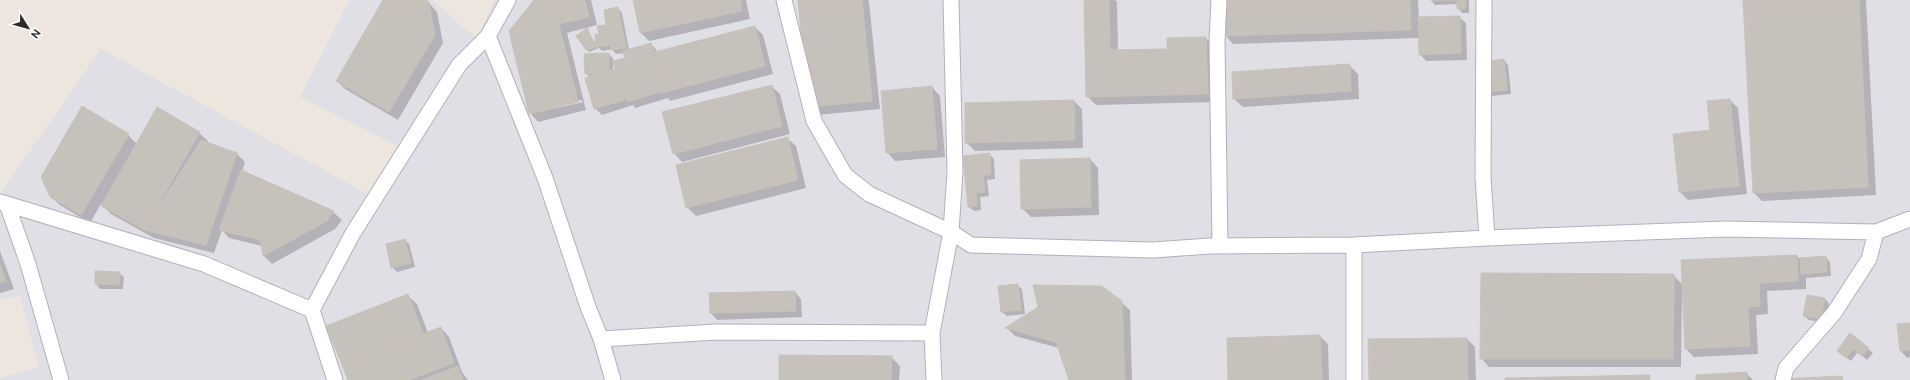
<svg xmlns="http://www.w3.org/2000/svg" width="1910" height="380" font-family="Ubuntu,sans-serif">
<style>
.industrial{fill:#e1dfe6}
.shadow{fill:#0003;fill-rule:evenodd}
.building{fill:#c6c1ba;stroke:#c8c2b9}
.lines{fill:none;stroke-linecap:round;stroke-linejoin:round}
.street-casing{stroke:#afb2bc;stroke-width:17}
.street{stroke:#fff;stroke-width:15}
</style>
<rect width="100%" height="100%" fill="#ede6df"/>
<path class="industrial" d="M349 0H432L477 39 494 0H1910V380H0V378L39 367 20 296 0 299V194L101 49 374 197 399 147 300 97Z"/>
<path class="shadow" d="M384 0H423L429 3 437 12 443 43 398 120 345 89 337 81Z
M535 0H591L597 25 567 33 586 110 538 122 530 113ZM582 100 583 102 534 113V111Z
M634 0H746L750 19 649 41 641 33Z
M799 0H868L869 2 880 109 817 115Z
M1085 0H1115L1117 2 1118 51 1168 50 1206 38 1214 47 1215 102 1096 105 1087 96Z
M1224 0H1418L1419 18 1459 17 1466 23 1467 60 1426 61 1420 54 1419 38 1233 44 1225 35Z
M1431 0H1469V13H1462L1458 8V4L1435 5Z
M1744 0H1866L1876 195 1762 201 1754 193Z
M618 8 622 13 629 50 651 44 658 52 755 27 763 35 773 74 670 101 668 98 635 108 633 105 602 115 595 108 590 78 586 73 608 54 613 58V71L626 58 625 53 616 54 612 49 602 51 599 48 589 52 587 50 588 31 598 48 596 35 600 34 607 26Z
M1504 60 1508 65 1511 94 1492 96 1488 92Z
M1349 65 1358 74 1359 99 1243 107 1234 99Z
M771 86 780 94 790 134 682 162 674 153Z
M932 87 940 96 945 157 895 161 887 152Z
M1730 100 1738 108 1747 194 1688 200 1680 192 1674 135 1711 131Z
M1074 101 1082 109 1083 148 975 151 966 142Z
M199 133 208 141 207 143 237 154 245 162 242 172 333 212 342 220 335 229 272 264 264 256 262 246 229 238 222 230 214 253 154 238 111 214 101 204 90 223 60 205 51 197 128 135 137 144Z
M787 138 796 146 806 188 696 216 687 207Z
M989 154 994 159 995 179 987 180 989 196 980 197 981 210 974 211 969 207Z
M1090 159 1098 168 1099 215 1031 217 1022 208Z
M405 240 409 244 415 267 397 272 392 267Z
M0 251 14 289 0 293Z
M1797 256 1802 261 1826 257 1830 262 1831 276 1806 278V289L1767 291 1768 314 1756 315 1758 354 1694 357 1686 349 1684 295H1682L1681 367H1489L1481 358 1673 275 1683 285Z
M96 272 119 273 124 277 123 289H100L96 284Z
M1017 285 1022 289 1025 314 1007 316 1002 312 999 287Z
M795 292 801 299 802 317 717 320 711 313Z
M408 296 417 304 428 333 441 328 449 337 462 372 468 380H348L328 327Z
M1808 296 1825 299 1829 304 1826 323 1809 320 1804 316Z
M1121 302 1130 310 1132 380H1070L1059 348 1015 336 1007 328Z
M1910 324V357L1907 358 1901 351 1898 325Z
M1851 335 1873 353 1867 360 1858 352 1851 361 1843 355Z
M1320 336 1328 344 1329 380H1229L1228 339Z
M1467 339 1475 347 1476 380H1370Z
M891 357 900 366 899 380H780Z
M1746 373 1753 380H1697Z"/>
<path class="building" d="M383 0H425L429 2 435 35 389 112 336 81Z
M534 0H585L589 17 559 24 578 102 529 114 509 31Z
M633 0H740L742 11 640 33Z
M798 0H862L872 101 808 107Z
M1084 0H1109L1110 50 1167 49V38L1206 37 1208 94 1086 97Z
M1223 0H1410L1411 30 1224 36Z
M1430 0H1465V9H1457V0Z
M1743 0H1859L1868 187 1753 193Z
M618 7 626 48 611 50 610 45 596 47 595 35 599 34 597 26 606 25 604 10Z
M1460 16 1461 53 1419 55 1418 17Z
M755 26 765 66 661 93 651 53Z
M587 28 596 47 586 50 576 36Z
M651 43 665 90 628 102 627 99 594 109 585 78 615 69 613 61 625 58 623 51Z
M609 53V73L585 74 584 54Z
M1504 59 1507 90 1487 92 1483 62Z
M1350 64 1351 91 1233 99 1232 72Z
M772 85 782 126 673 154 662 112Z
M932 86 937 149 886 153 881 91Z
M1730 99 1739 186 1679 192 1673 134 1710 130 1707 101Z
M1074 100 1075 140 965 143V103Z
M82 106 129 134 81 215 50 197 41 177Z
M157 107 200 132 144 230 101 206Z
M788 137 798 180 686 208 676 165Z
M201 140 237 153 206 245 144 230Z
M990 153 991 175H983L985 192 976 193 977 206 968 207 963 156Z
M1090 158 1091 207 1021 209 1020 160Z
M241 170 334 211 327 221 263 256 260 240 219 230Z
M405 239 411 263 391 268 386 244Z
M1797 255 1798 281 1759 283 1760 306 1748 307 1750 346 1685 349 1681 260Z
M1826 256 1827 272 1801 274 1800 258Z
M0 264 6 281 0 283Z
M95 271 120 272 119 285 95 284Z
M1481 273 1674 274 1673 359H1480Z
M1018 284 1021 310 1001 312 998 286Z
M1033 285 1102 286 1122 301 1125 380H1069L1056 342 1005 328 1038 307Z
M795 291 796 311 710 313 709 293Z
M408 294 423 333 342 365 326 326Z
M1807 295 1825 298 1821 319 1803 316Z
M1910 323V350L1900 351 1897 324Z
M441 327 454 363 409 380H348L342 365Z
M1850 333 1869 348 1862 356 1853 349 1846 358 1837 351Z
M1320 335 1322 380H1228L1227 338Z
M1467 338 1468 380H1369L1368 339Z
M779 355 892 356 891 380H779Z
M458 366 463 380H422Z
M1747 372V380H1696V375Z
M1650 375V380H1505V378Z
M1842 376 1843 380H1782L1781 379Z"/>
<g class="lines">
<defs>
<path id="street" d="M784 0 814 121 845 175 869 194 951 232 971 245 1153 250 1210 246 1354 245 1487 238 1725 229 1876 232 1910 219
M1219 0 1217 41 1220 246
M1484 0 1483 177 1487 238
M488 36 545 178 588 307 601 339 613 380
M0 202 204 264 312 310
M7 204 28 264 61 380
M1354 245V380
M601 339 716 332 932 333
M335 380 312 310 353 233 459 65 488 36 508 0
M934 380 932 333 951 232 955 171 951 0
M1783 380 1786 368 1834 313 1869 259 1876 232"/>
</defs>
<use href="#street" class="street-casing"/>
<use href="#street" class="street"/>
</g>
<g transform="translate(28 28) rotate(127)" stroke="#ffffff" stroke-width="3" paint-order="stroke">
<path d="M0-3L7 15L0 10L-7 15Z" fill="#2c2c2c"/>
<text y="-6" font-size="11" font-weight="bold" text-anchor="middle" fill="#2c2c2c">N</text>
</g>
</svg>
